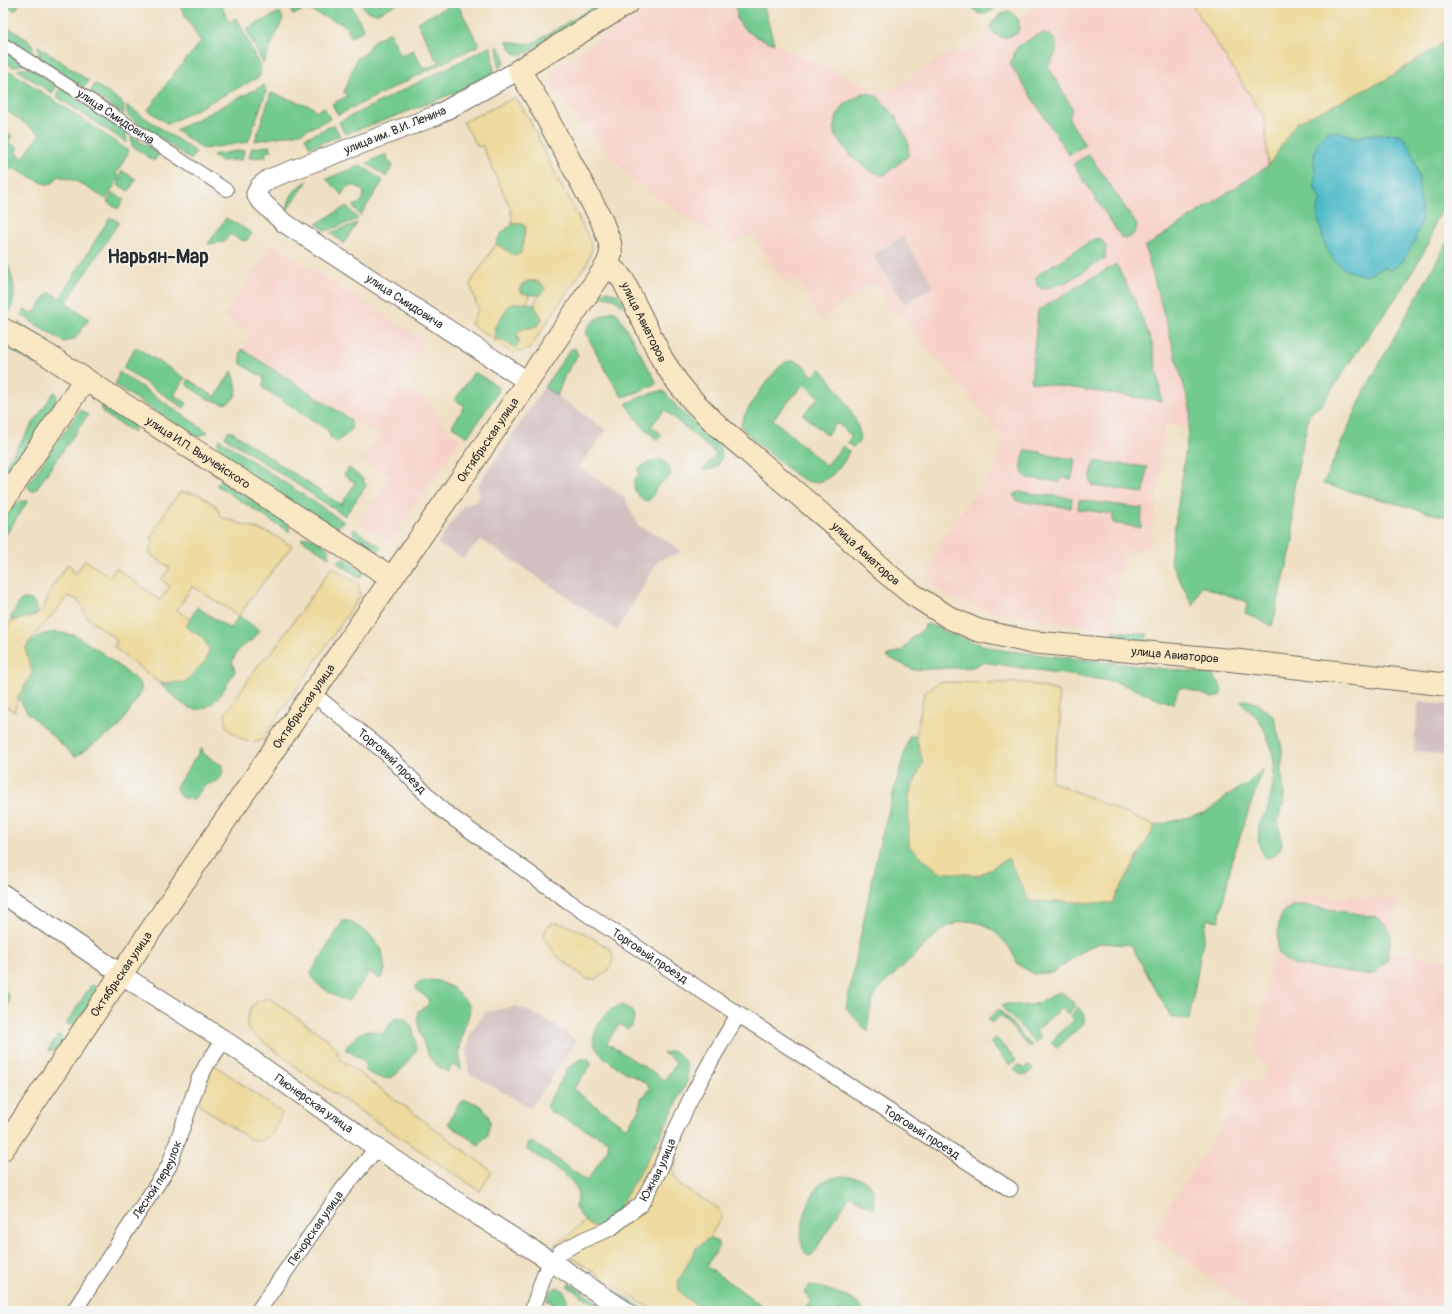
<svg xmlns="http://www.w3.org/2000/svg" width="1452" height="1314" font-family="Pangolin,sans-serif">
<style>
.built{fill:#f7d1c8}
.industrial{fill:#d2bfc0}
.green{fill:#72ca8f;stroke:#4e7a5d;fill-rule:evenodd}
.sand{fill:#eeda9e;stroke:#8c8264;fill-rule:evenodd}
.water{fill:#4fbbc9;stroke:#3d737a}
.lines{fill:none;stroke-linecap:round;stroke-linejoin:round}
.pedestrian-casing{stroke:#706a60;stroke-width:14}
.minor-casing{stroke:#706a60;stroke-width:17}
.tertiary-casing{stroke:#706a60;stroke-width:21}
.secondary-casing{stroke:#706a60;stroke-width:24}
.pedestrian{stroke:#fff;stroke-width:12}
.minor{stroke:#fff;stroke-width:15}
.tertiary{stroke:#fff;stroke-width:19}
.secondary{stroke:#fae7c3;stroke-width:22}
.labels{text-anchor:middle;stroke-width:3;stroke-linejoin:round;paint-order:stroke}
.street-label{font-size:12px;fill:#2b2b2b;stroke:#f6f6f2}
.town-label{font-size:20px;font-weight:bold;fill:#2b2b2b;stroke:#f6f6f2}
</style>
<rect width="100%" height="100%" fill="#f6f6f2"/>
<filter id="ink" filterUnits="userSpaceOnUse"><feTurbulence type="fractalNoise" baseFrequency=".025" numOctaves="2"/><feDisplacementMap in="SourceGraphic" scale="8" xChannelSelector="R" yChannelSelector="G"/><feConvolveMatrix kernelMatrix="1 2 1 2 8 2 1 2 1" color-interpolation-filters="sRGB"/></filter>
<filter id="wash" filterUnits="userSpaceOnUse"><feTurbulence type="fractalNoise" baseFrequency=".012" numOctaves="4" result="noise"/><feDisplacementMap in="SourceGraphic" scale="16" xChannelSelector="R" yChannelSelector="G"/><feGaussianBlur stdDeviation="0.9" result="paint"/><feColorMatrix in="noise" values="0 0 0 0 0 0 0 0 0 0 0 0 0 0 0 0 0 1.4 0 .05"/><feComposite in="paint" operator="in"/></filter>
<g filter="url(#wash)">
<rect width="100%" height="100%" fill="#f0e0c3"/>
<path class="built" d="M654 3H763L774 44 884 94 951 51 963 53 1043 3H1191L1265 119 1268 166 1145 247 1191 411 1190 427 1165 425 1151 546 1122 555 1112 631 991 611 948 596 933 586 925 578 946 531 994 470 1003 436 910 328 902 313H892L874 283 821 318 796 278 785 285 752 234 729 246 632 180 550 88 552 75 558 67Z
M273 244 425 341 398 382 428 402 449 430 461 439 389 542 360 523 390 477 363 460 379 435 242 349 251 334 224 315Z
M355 671 372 681 369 685 353 675Z
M1305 894 1398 900 1392 951 1449 961V1311H1282L1271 1303 1265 1311H1253L1150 1233 1234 1109 1233 1098 1244 1079 1260 1081 1268 1069 1255 1054 1281 906Z"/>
<path class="industrial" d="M902 236 934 286 905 304 873 255Z
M544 387 606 430 579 467 624 497 638 526 660 536 682 552 659 560 617 630 481 540 463 558 437 544 464 505 474 503 478 499 480 494 477 486 504 448Z
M1419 701 1449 705V755L1413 751Z
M517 1006 547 1020 577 1041 531 1108 469 1073 467 1048 470 1033 485 1012Z"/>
<path class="green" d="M6 3H20L15 11 5 5Z
M178 3H220L229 22 237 18 261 69 259 77 168 124 148 110 176 71 201 42Z
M306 3H345L351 5 364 30 351 37 345 25 306 9 293 15 291 10Z
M361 3H399L376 14 366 11Z
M455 3H457L479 45 338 115 332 104 347 96 344 92 357 58 365 54 373 41 390 32 401 56 413 50 424 70 440 62 438 58 436 59 417 22Z
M601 3H610L528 52 521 55 514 53 506 41 528 44 536 41Z
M732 3H763L774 44C762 39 744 33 738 21 735 13 739 11 732 3Z
M970 3H1001C997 8 985 17 978 13 975 11 972 6 970 3Z
M1008 11C1018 14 1021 23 1018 33L1004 38 994 34 990 29C991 19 1000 15 1008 11Z
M280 12 283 19 263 63 246 29Z
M11 29 32 43 33 53 6 36Z
M1044 33C1062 39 1058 53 1048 66L1072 108 1069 119 1085 145 1069 155 1010 64 1017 47 1035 36Z
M1449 39V200L1435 221 1429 243 1403 288 1363 343 1322 404 1309 415 1293 492V542L1272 626 1245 613 1248 602 1201 586 1193 606 1170 561 1191 411 1145 247 1268 166 1295 123 1385 80ZM1345 133 1358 138 1365 135 1399 134 1403 261 1391 270 1383 267 1377 271 1325 244 1317 211 1321 201 1315 188V168Z
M497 45C503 53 509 60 499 68Z
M38 46 89 81 84 88 39 58Z
M491 46 494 72 459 91 388 119 345 134 339 122Z
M3 50 24 64 13 67 3 60Z
M29 67 57 86 52 93 17 70Z
M12 72 129 151 116 174 120 177 106 199 76 181 58 176 53 183 48 185 26 175 15 169H8L3 172V129L12 136 8 142 18 148 15 152 23 158 40 134 3 108V73Z
M95 84 123 103 124 114 90 92Z
M264 85 266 92 248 142 203 149 176 130Z
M61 88 126 132 127 143 56 96Z
M271 93 313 107 316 112 324 107 330 119 300 133 255 141Z
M863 93 872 94 879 98 897 118 908 142 909 155 886 174 881 175 871 171 854 159 836 137 834 126 837 116 845 104Z
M126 105 196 152 191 160 128 116Z
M334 125 340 136 310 147 305 138Z
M131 135 159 154 154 161 132 146Z
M270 146 272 151 265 152 266 157 249 158 252 148Z
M244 150 242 160 219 161 212 155Z
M386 154 389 162 393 165 386 177 367 163Z
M1089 154 1137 225C1136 234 1130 241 1121 237L1073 164Z
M361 165 383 181 360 216 353 206C360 204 363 200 364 193 358 183 346 183 342 195L326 179Z
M122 171 136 179 129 191 118 185 122 177 120 175Z
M308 181 287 210C289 195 295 188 308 181Z
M112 193 124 199 118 209 107 202Z
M347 206 358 219 326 231 316 224Z
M110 217 119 222 66 303 89 319 75 339 64 342 21 315 24 310 32 313 35 312 49 292 60 298Z
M226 218 252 233 247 240 243 241 230 234 224 242 208 244Z
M357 223 344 243 330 233Z
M520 223 526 227 521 253 515 257 496 244C499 233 510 224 520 223Z
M1099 238 1102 240 1106 247 1105 258 1067 282 1043 289 1040 288 1037 285 1036 277 1040 273 1094 239Z
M1449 239V518L1323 484 1365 390Z
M3 251C11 272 19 291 10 312L3 308Z
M1116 264 1137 305 1152 343 1162 401 1031 382 1038 310Z
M528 281H537L544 286 545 289 539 295C532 295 525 295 519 290V288Z
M607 291 619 295 625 304 621 306C616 298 606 293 598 300L594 298 600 292Z
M514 303H527L535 305C538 313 543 315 540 324L533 328 528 327 517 338 520 342 515 348 502 340H495C493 327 502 307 514 303Z
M613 311 618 314 657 383 638 392 622 397 607 373 587 335C587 334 586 330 587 329 589 322 607 313 613 311Z
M18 322 50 342 48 346 18 328Z
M3 337 40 359 36 365 3 345Z
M136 347 185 378 174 395 187 403 184 408 123 368Z
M575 348 578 355 565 375 557 396 544 387 571 349Z
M242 349 350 419C355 432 346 434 337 442L330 437 328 430 263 388 264 378 241 364 240 354Z
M795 361 802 364 813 376 820 369 823 371C831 381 878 440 852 447L847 442 852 436 837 423 827 435 803 415 819 397 804 384 773 419 826 466 843 446 849 451C845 461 842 465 834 473 811 495 794 473 775 458 764 448 749 438 741 426 741 415 775 367 786 362 788 361 792 361 795 361Z
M232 371C237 384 242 399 224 404L208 399 188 386 187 384 188 379 215 397Z
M119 372 208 432 198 437 193 436 115 385Z
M474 372 496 385 499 391 467 437 452 426 465 406 455 400Z
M664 391 678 408 719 445C725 460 719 470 703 470L716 454 665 410 651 426 662 435 657 440 642 426 626 404C637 398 651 392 664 391Z
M54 392 57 395 52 411 3 485V469Z
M101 406 106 407 133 423 134 433 103 413Z
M80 410 88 415 34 492 29 489 28 484Z
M229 430 341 505 355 483 344 475 349 468 363 479 366 486 345 516 225 437Z
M219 439 344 522 339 526 330 529 223 457C219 451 216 447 219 439Z
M1025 450 1041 452V454L1075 459 1072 479 1061 478 1060 482 1027 478C1018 471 1023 459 1025 450Z
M661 459C667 464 670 467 671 475 667 479 663 481 659 485 654 489 655 494 651 498 646 506 637 495 635 490 634 487 634 483 634 480L639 474 638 469 649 462Z
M1094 461 1147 467 1144 493 1093 486 1090 480Z
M222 481 286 522 289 526V532L216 485Z
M1019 492 1072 498 1071 508 1017 501 1014 495Z
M1079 500 1142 508 1141 528 1113 523V514L1078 509Z
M21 501H28L3 539C3 521 4 511 21 501Z
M354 529 381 547 377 553H374C364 547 350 543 354 529Z
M307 537C316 538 327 545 330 554L329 557 301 539Z
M341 559H345L365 572 360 578 337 562Z
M24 599H28L33 601 38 613 34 616 12 621 11 617 20 601Z
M197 607 230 629 239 616 259 630 251 641 240 648 232 661 235 671C226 686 214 712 194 709 183 708 167 690 159 683L170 684 186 627Z
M929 624C953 635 975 644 1001 650L1210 674C1217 678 1223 686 1221 695L1218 697 1213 698 1185 688H1179L1173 704 1116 682 983 662 973 667 914 670 886 656 903 650 912 638 924 629 925 625Z
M1112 631 1148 634 1145 642 1115 640 1113 638Z
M55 632 75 635 101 652 138 681 141 686V693L119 727 75 757 27 712 18 697 32 673 25 650C33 636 40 634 55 632Z
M1246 700 1257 703 1274 717 1282 748V776L1284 795 1283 805 1278 821 1282 844 1278 853 1271 857 1265 858C1258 849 1257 835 1260 823 1262 818 1267 813 1268 807 1272 794 1276 768 1273 755 1270 743 1264 726 1256 716 1251 711 1245 708 1241 701Z
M909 736H916L923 762 909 795 980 875 1008 858 1112 903 1155 826 1207 812 1231 793 1247 784 1263 769 1232 860 1219 921 1207 919 1189 1020 1171 1017 1131 945 1100 943 1087 948 1054 972 1034 974C1029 971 1022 968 1018 964 1015 960 1014 954 1011 950 992 924 970 911 940 931L880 988C870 1002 868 1015 868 1032L846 1008 878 850Z
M202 748 204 754 223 766 222 775 218 781 205 785 194 799C185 800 177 797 176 787Z
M1295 905H1303L1377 917 1387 926 1391 935 1387 961 1375 973 1366 975 1293 965C1288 962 1281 958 1278 952 1277 948 1278 941 1278 936 1279 921 1279 911 1295 905Z
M343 921H349L369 934 382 950 385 971 380 979 369 972 350 1000 346 1001 333 995 316 983 311 973Z
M430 980 438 981 453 988 470 1005C470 1017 466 1021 463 1032 459 1045 459 1057 461 1070L453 1064 448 1072C443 1069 437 1066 434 1063 426 1056 415 1021 418 1011L427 1006 429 1002 427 998 417 990 416 985 420 982Z
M92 984 100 990 74 1025 66 1024Z
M3 989C13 996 9 1006 3 1014Z
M1060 992 1063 993 1076 1005 1068 1014 1061 1008 1036 1031 1041 1038 1036 1043 1001 1006C1010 1001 1020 1007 1030 1005 1041 1004 1049 995 1060 992Z
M622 1005 632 1010 634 1017 632 1026 627 1029 619 1024 607 1043 665 1080 677 1062 663 1053 674 1051C687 1060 688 1066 687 1081 677 1103 619 1225 599 1227 588 1229 580 1215 575 1207 577 1200 580 1192 575 1186 568 1174 539 1157 527 1150L528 1144 533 1142 587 1181 608 1149V1141L553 1113 548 1109 547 1105 568 1068 581 1059H589L591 1065 573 1089 626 1128 639 1111 641 1098 645 1095 650 1088 646 1083C632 1075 596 1059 594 1042 593 1036 596 1029 599 1024 604 1014 611 1008 622 1005Z
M1078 1007 1085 1016 1084 1023 1057 1048 1051 1042 1074 1020 1070 1016Z
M999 1009 1032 1046 1030 1048 1001 1015 991 1023 988 1019Z
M397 1017C414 1019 415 1037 416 1051 399 1071 394 1089 366 1071L364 1061 345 1049C351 1042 360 1029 371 1031 376 1031 379 1033 384 1033L392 1021Z
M59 1034 62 1038 63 1042C58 1048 56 1052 48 1050Z
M996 1038 1016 1060 1010 1065 990 1043Z
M1019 1065 1024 1069 1030 1065 1033 1069 1028 1074 1020 1075 1014 1069Z
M464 1100C475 1101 489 1108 490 1122 490 1127 487 1130 488 1135L479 1144 480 1146 448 1124 457 1106Z
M842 1176C868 1178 875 1182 874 1209L850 1195 813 1254 809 1256C791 1246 808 1198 819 1185 824 1179 835 1178 842 1176Z
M709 1238 718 1242V1249L706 1266 770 1311H704L687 1299 679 1291 678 1282 696 1248Z
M580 1268 646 1311H638L578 1272Z
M569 1283 611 1311H605L567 1286Z
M809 1286C823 1286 852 1297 862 1307V1311H803L809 1304 810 1300 804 1292Z
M556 1287C568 1289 567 1301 568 1311H551L552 1302 547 1301C548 1294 551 1291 556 1287Z"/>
<path class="sand" d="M1191 3H1449V39L1385 80 1296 123 1268 166 1265 119Z
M514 98 518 101 529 119 564 192 567 195 590 241 592 250 587 263 530 348 523 352 517 351 514 354 471 324 478 309 470 284 496 244 515 256 521 253 526 227 520 223 512 224 511 210 482 145 478 147 463 122ZM528 281H537L544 286 545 289C542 293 537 297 535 302 533 310 545 314 541 322 535 332 522 324 517 334L520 342 515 348 502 340 495 339 494 328 509 305 514 303H527L530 295 522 293 519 290 522 284Z
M180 492 199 494 216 506 221 517 272 534 292 546 251 598 239 616 192 586 177 610 190 619 186 627 203 638 209 649 206 660 185 682 159 683 114 647 117 642 115 638 86 617 83 607 78 600 68 596 30 641 25 649 32 673 18 697 14 712 3 703V634L12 621 34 616 43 609 52 587 68 564 73 568 72 573H76L85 560 110 577 116 568 160 600 170 586 161 580 170 568 150 554V548L155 541 151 538 166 510Z
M332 567 359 585 360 596 262 740 256 742 245 741 231 732 226 725 225 714 259 664 272 652Z
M939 682 1027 683 1058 691 1061 725 1051 781 1155 826 1112 903 1029 901 1008 858 980 875 939 872 909 846V795L923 762 916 736 924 693Z
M553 923C570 922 594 940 609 948 619 961 608 972 596 979H587L563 961 555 954 544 938C545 931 546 926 553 923Z
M268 998 279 1005 329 1040 338 1050 339 1058 492 1171 480 1191 308 1076 248 1030C245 1020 249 1006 258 1001 261 1000 265 999 268 998Z
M209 1061 282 1113 273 1132 262 1141 249 1139 201 1106 197 1097Z
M657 1143 678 1158 673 1173 679 1185 718 1208 722 1217 709 1238 696 1248 678 1282 679 1291 687 1299 705 1311H654L568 1255 555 1244 568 1236 585 1221 589 1224 598 1228 606 1225 616 1213Z"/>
<path class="water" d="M1336 131 1358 138 1365 135 1399 134 1405 139 1412 151 1418 173 1422 219 1415 241 1403 261 1391 270 1383 267 1366 276 1348 271 1334 261 1326 247 1319 223 1317 211 1321 201 1315 188 1314 153 1318 141 1326 132Z"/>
</g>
<g filter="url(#ink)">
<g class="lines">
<defs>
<g id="pedestrian">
<path id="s1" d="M3 44 83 95 227 190"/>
</g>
<g id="minor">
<path id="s2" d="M312 693 386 753 442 810 568 901 705 993 1010 1189"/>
<path id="s3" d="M74 1311 169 1166 199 1079 207 1064 224 1040"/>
<path id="s4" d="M258 1311 342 1190 377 1148"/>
<path id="s5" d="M532 1311 545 1273 560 1252 585 1239 611 1228 641 1204 661 1167 675 1132 691 1098 713 1057 738 1015"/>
</g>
<g id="tertiary">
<path id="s6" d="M519 70 435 116 269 179 260 186 256 194 259 199 283 222 527 381"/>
<path id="s7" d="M3 894 133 982 224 1040 377 1148 471 1211 552 1262 625 1311"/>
</g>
<g id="secondary">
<path id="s8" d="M607 265 618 274 623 280 662 359 678 383 693 401 718 426 840 530 885 572 912 594 950 618 977 630 1030 642 1231 660 1449 685"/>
<path id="s9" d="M3 329 49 356 392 578"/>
<path d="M3 501 85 379"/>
<path id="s10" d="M3 1149 222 825 392 578 475 459 607 265 611 254 610 243 601 219 539 103 519 70 628 3"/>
</g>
</defs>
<use href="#pedestrian" class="pedestrian-casing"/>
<use href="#minor" class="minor-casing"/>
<use href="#tertiary" class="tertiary-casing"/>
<use href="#secondary" class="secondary-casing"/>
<use href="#pedestrian" class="pedestrian"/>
<use href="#minor" class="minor"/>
<use href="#tertiary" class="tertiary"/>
<use href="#secondary" class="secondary"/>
</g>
</g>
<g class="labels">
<g class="street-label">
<text dy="4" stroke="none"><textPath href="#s1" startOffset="134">улица Смидовича</textPath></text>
<text transform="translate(395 130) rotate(-22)" y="4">улица им. В.И. Ленина</text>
<text dy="4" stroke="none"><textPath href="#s6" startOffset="478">улица Смидовича</textPath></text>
<text dy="4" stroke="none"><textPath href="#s8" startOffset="69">улица Авиаторов</textPath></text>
<text dy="4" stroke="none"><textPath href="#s10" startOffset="859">Октябрьская улица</textPath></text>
<text dy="4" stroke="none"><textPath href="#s9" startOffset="231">улица И.П. Выучейского</textPath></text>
<text dy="4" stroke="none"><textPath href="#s8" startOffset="393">улица Авиаторов</textPath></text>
<text dy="4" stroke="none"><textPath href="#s8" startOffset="729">улица Авиаторов</textPath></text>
<text dy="4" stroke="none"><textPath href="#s10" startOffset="535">Октябрьская улица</textPath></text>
<text dy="4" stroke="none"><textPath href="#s2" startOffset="105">Торговый проезд</textPath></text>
<text dy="4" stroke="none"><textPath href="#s2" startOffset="429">Торговый проезд</textPath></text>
<text dy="4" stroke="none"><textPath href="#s10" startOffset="211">Октябрьская улица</textPath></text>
<text dy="4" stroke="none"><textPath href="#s7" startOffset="375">Пионерская улица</textPath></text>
<text dy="4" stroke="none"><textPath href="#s2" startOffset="753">Торговый проезд</textPath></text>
<text dy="4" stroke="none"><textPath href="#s5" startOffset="199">Южная улица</textPath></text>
<text dy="4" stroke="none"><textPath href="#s3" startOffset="156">Лесной переулок</textPath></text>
<text dy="4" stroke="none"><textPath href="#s4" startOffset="101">Печорская улица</textPath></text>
</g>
<g class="town-label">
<text x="158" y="263">Нарьян-Мар</text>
</g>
</g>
<rect width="1452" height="1314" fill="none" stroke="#f6f6f2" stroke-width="16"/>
</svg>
